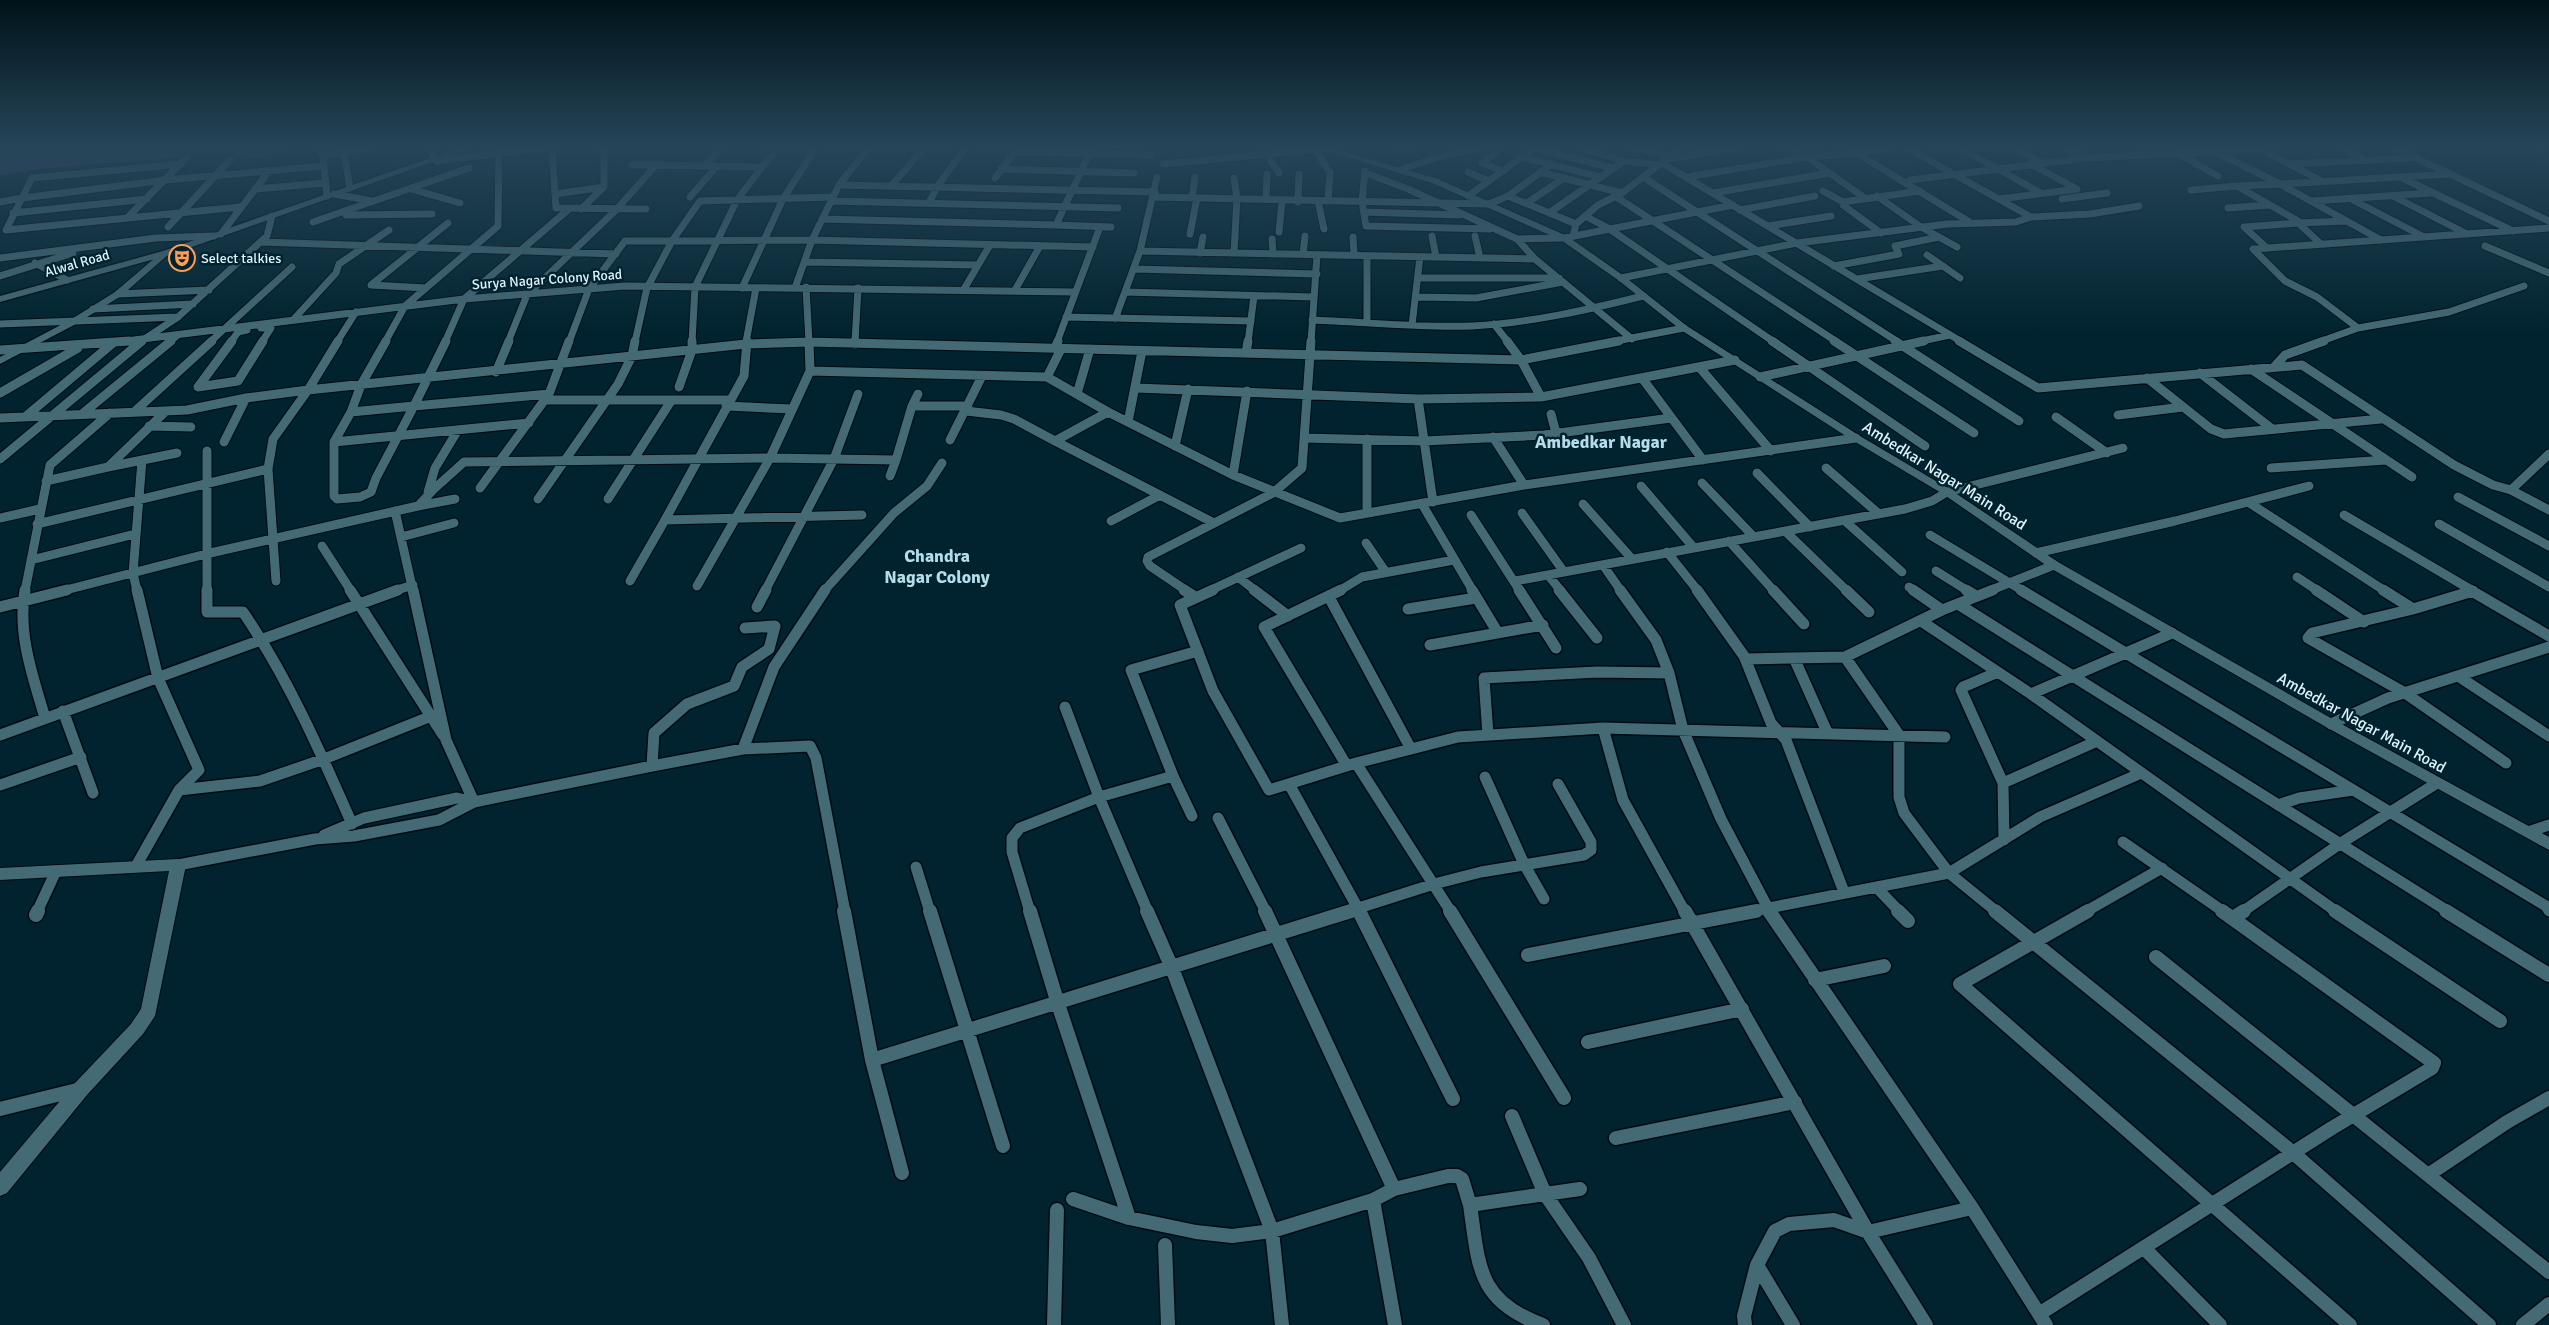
<svg xmlns="http://www.w3.org/2000/svg" width="2549" height="1325" font-family="Signika,sans-serif">
<style>
.water{fill:#3e3470}
.lines{fill:none;stroke-linecap:round;stroke-linejoin:round}
.minor-far3-casing{stroke:#000b11;stroke-width:9}
.minor-far2-casing{stroke:#000b11;stroke-width:11}
.minor-far1-casing{stroke:#000b11;stroke-width:14}
.minor-casing{stroke:#000b11;stroke-width:17}
.tertiary-casing{stroke:#000b11;stroke-width:2}
.secondary-casing{stroke:#000b11;stroke-width:3}
.minor-far3{stroke:#446a76;stroke-width:7}
.minor-far2{stroke:#446a76;stroke-width:9}
.minor-far1{stroke:#446a76;stroke-width:11}
.minor{stroke:#446a76;stroke-width:14}
.tertiary{fill:#446a76;fill-rule:evenodd}
.secondary{fill:#446a76;fill-rule:evenodd}
.labels{text-anchor:middle;stroke-width:5;stroke-linejoin:round;paint-order:stroke}
.far-poi-label{font-size:14px;fill:#def3fa;stroke:#00232f;text-anchor:start}
.far-street-label{font-size:14px;fill:#def3fa;stroke:#00232f}
.street-label{font-size:16px;fill:#def3fa;stroke:#00232f}
.neighbourhood-label{font-size:18px;font-weight:bold;fill:#b4dceb;stroke:#00232f}
</style>
<rect width="100%" height="100%" fill="#00232f"/>
<path class="water" d="M0 148H288C250 167 238 149 202 153 189 154 175 157 161 159 107 164 53 165 0 175Z"/>
<g class="lines">
<defs>
<path id="minor-far3" d="M319 148 323 156 327 196
M429 148 436 161 544 148
M552 148 556 208 646 209
M1400 148H1407
M1494 148 1495 153 1482 163 1503 171
M1534 148 1613 168
M1580 148 1624 161 1659 165
M1635 148 1671 156
M1791 148 1805 157
M1907 148 2031 217
M1960 148 2041 193
M2015 148 2042 163
M2067 148 2085 158
M2343 148 2362 158
M2395 148 2549 221
M1316 151 1327 168
M1853 151 1968 221
M1016 152 1151 155
M1864 152 1894 148
M2216 152 2280 184 2238 186
M344 153 350 188
M2179 154 2218 176
M1267 155 1279 173
M323 156 368 148
M1522 157 1600 177
M1807 157 1865 198
M1669 159 1735 148
M1662 163 1962 342
M181 164 32 178 22 198 166 180 323 166
M1163 164 1332 148
M2291 164 2411 158
M632 165H656
M704 166 722 148
M1001 169 1134 173
M1400 170 1432 159 1478 148
M1365 171 1362 202 1366 226 1490 229
M1468 172 1489 181
M1540 172 1622 193
M1366 173 1408 189 1517 239 1564 238 1733 205
M1643 177 1898 342
M1687 177 1807 157 1857 153
M2400 177 2513 231
M995 178 1018 148
M1234 178 1237 198 1234 253
M1910 180 2085 158 2260 149 2322 181
M839 185 1155 192
M891 186 924 148
M255 189 325 183
M411 189 460 203
M2191 190 2237 186 2298 221V223L2244 227 2267 248
M1823 191 1843 202
M1713 193 1830 173
M334 194 372 201
M555 194 604 187
M1468 196 1534 148
M1508 196 1576 224
M1615 196 1837 342
M1877 196 1921 227 1957 247
M2393 196 2467 234
M690 197 717 166
M1153 197 1489 204 1508 196 1552 164
M22 198 6 230 240 207
M1192 198 1195 177
M1266 199 1267 174
M1999 199 2077 189 2031 164
M2062 199 2107 193
M2353 200 2424 237
M831 201 1118 208
M1318 201 1324 229
M1328 201 1330 172
M2312 201 2430 193
M0 202 22 198
M1298 202 1299 174
M929 203 937 187 965 148
M1527 203 1564 178
M2228 208 2269 205
M581 209 604 187V148
M1740 210 1815 196
M1364 212 1459 215
M13 213 147 199
M1549 213 1624 161
M346 215 432 214
M1585 216 1608 228 1774 342
M127 218 187 157
M822 219 1056 225 1089 154
M313 222 469 168
M2298 223 2346 221
M2298 223 2321 244
M1056 225 1111 227
M1768 226 1831 216
M168 227 230 160
M1279 232 1282 201
M1881 233 1843 205V202L1920 191
M221 234 269 171
M1190 234 1197 198
M1432 236 1436 257
M1475 236 1480 258
M1573 236 1576 224 1598 205 1622 193 1681 148
M1353 237 1354 255
M1272 239 1273 254
M1517 239 1535 259 1632 339
M2381 240 2280 184 2450 174
M261 242 616 254
M2485 246 2549 273
M1140 251 1535 259
M1200 253 1203 237
M1303 254 1305 236
M1927 255 1960 278
M1367 256V321
M0 258 156 238 214 236
M806 262 978 265
M35 263 67 280
M1834 266 1899 254 1895 246 1939 237
M1135 269 1317 274
M0 276 73 253
M1419 278H1559
M1621 278 1797 243 1947 224 2016 222 2031 217 2090 214 2139 206
M1857 279 1943 266
M806 287 809 342
M426 288 371 285 448 223
M742 288 783 199 813 152
M795 288 812 240 839 185 868 148
M964 289 990 245
M1015 290 1040 246
M1125 292 1313 297
M118 294 209 290
M1416 297 1476 298 1563 282
M93 309 193 304
M1066 317 1251 321
M1115 319 1140 251 1157 177
M293 320 336 273 339 264 389 230
M1312 320C1365 322 1419 328 1472 326 1530 323 1587 310 1643 296
M0 324 178 317
M1494 324 1508 342
M1412 325 1420 257
M261 328H271L262 342
M2358 328 2449 312 2524 286
M118 342 464 299 625 286 1075 292
M140 342 178 317 267 236 272 216
M169 342 178 335
M210 342 292 267
M231 342 238 332 247 330
M337 342 356 312
M385 342 405 306 498 226 499 152
M445 342 464 299 569 209
M508 342 527 295 616 210 656 165 762 167 779 148
M569 342 589 289 625 241 812 240 1093 247
M635 342 647 288 672 241 700 201 832 197
M692 342 695 287 737 200 762 167
M746 342 756 288
M801 342H819
M855 342 858 288
M1057 342 1100 227
M1248 342 1254 296
M1311 342 1317 255
M1611 342 1684 328
M1917 342 1950 335
M2319 342 2358 328 2317 297 2285 281 2253 249 2549 228"/>
<path id="minor-far2" d="M232 341 198 387 238 381 263 341
M747 341 744 376 665 520 862 515
M1507 341 1521 360 1541 397
M1772 341 1925 446
M1834 341 1974 433
M1895 341 2019 421
M1959 341 2038 388 2302 365 2454 465 2493 485 2511 490 2549 510
M855 344V341
M1055 348 1058 341
M1061 349 1047 377 1108 412 1233 475 1340 518 1524 485 1856 438
M0 350 129 341
M1246 353 1248 341
M2274 367 2285 355 2324 341
M1700 368 1771 451
M2251 369 2412 477
M810 371 1047 377
M496 372 509 341
M2200 373 2271 428
M1760 377 1924 341
M1642 378 1703 460
M2147 378 2211 429 2224 434 2381 419
M679 387 692 350V341
M1136 388 1418 399 1541 397 1735 360
M0 393 78 348
M1077 394 1090 349
M1418 399 1433 502
M544 400H731
M414 406 376 478 371 492 360 497 337 499 334 496V442L351 412Z
M414 406 446 341
M414 406 549 394
M726 406 792 409
M912 406H968
M966 411 1001 415 1014 419 1055 441 1108 412
M134 412 212 341
M351 412 361 385 386 341
M82 414 171 341
M1551 414 1556 433
M2118 415 2183 407
M25 417 113 343
M2056 417 2107 453
M0 418 187 410 246 398 308 390 746 344 809 342 1521 360 1619 341
M1128 422 1142 351
M149 426 191 427
M1493 437 1524 485
M1304 438 1424 441 1544 435 1671 418
M1367 439V512
M950 440 982 376
M1055 441 1214 523
M224 442 246 398
M334 442 529 423
M1175 446 1188 389
M207 451V591
M0 459 142 341
M108 467 177 453
M1826 468 1879 514
M2271 468 2386 460
M1757 473 1810 527
M1233 475 1247 391
M890 476 896 460
M46 481 108 467 166 411
M1702 483 1753 536
M1641 486 1694 548
M480 488 549 394 569 341
M2511 490 2549 454
M428 492 435 468 458 430
M2458 497 2549 546
M538 499 618 384 632 356 635 341
M608 499 671 401
M2248 502 2385 591
M1422 504 1473 591
M1583 504 1632 559
M418 506 455 499
M395 511 413 591
M1522 513 1564 572
M1471 515 1520 591
M2344 515 2473 591
M0 518 40 509
M1111 521 1160 495
M1845 521 1902 572
M37 524 268 469
M2439 524 2549 587
M1785 531 1847 591
M1930 535 2023 591
M401 537 454 523
M1729 541 1774 591
M1366 543 1385 571
M322 546 351 591
M1667 552 1698 591
M2036 553 2175 521 2309 486
M31 560 135 534
M1603 565 1621 591
M1936 571 1968 591
M1548 575 1561 591
M1238 577 1256 591
M2297 577 2318 591
M276 581 268 469 273 439 308 390 338 341
M630 581 665 520
M1515 581 1905 509 1932 501 1947 492 2123 448
M697 586 770 458 810 371 809 341
M1909 587 1915 591
M25 591 50 465 110 413
M62 591 206 554 418 506 434 489 464 462 770 458 896 460 912 406 918 394
M137 591 133 573 142 460
M394 591 413 585
M765 591 834 459 858 394
M824 591 894 513 927 486 942 463
M1187 591 1150 566 1147 561 1148 557 1273 493 1302 468 1311 341
M1209 591 1301 548
M1339 591 1362 577 1454 560
M1989 591 2054 565"/>
<path id="minor-far1" d="M25 590C17 633 33 677 45 718
M137 590 158 678 199 770 179 790
M207 590V612H243C288 678 320 751 352 824
M350 590 443 735
M413 590 446 740 474 802
M1184 590 1195 597
M1213 590 1180 605 1213 691 1269 790 1356 763 1458 737 1603 728 1945 737
M1254 590 1288 616
M1341 590 1264 627 1347 766
M1472 590 1498 633
M1519 590 1556 648
M1559 590 1597 638
M1620 590 1656 640 1669 673 1683 730 1721 819 1770 912
M1697 590 1744 656 1771 723 1786 740 1844 892
M1773 590 1804 624
M1846 590 1869 612
M1913 590 1942 610
M1966 590 1976 596
M2021 590 2546 906 2549 911
M2316 590 2364 622
M2383 590 2413 609
M2470 590 2549 636
M2473 591 2413 609 2312 633 2308 638 2405 693 2506 763
M1329 597 1411 749
M1958 604 2449 912
M0 607 67 590
M757 607 766 590
M1408 609 1476 598
M1921 621 2031 694 2337 912
M1430 645 1543 625
M1845 657 1899 735V797L1904 813 1949 873 1997 912
M1794 658 1828 734
M1746 659 1845 657 1942 610 1993 590
M1998 672 1963 687 1961 690 2003 783
M2458 676 2549 736
M2031 694 2172 633
M1065 707 1099 797 1148 912
M63 711 93 793
M2331 724 2388 698 2549 647
M1603 728 1623 800 1685 912
M0 735 398 590
M1488 735 1484 678 1597 672 1669 673
M743 749 774 667 825 590
M1356 763 1451 912
M652 766 654 733 687 704 734 686 742 667 769 649 775 626 745 628
M1173 776 1192 816
M1485 777 1524 864 1544 899
M1289 784 1360 912
M0 785 81 757
M2278 805 2299 798 2353 790
M1218 818 1266 912
M2528 832 2549 825
M324 835 364 818 457 798 474 802
M2004 840 2003 783 2095 742
M2123 842 2224 912
M178 865 315 839 354 836 439 820 474 802 652 766 743 749 810 746 816 758 845 912
M136 866 179 790 260 781 324 759 429 717
M916 867 930 912
M1876 887 1900 912
M37 912 56 871
M1030 912 1012 852V838L1020 828 1099 797 1173 776 1131 670 1198 651
M1346 912 1434 884 1481 872 1584 855 1591 850V842L1558 784
M1748 912 1949 873 2040 817 2139 774
M2085 912 2162 868
M2242 912 2341 843 2437 783"/>
<path id="minor" d="M844 911 872 1060 902 1173
M930 911 1003 1146
M1030 911 1058 1004 1129 1218
M1147 911 1172 968 1272 1231 1282 1325
M1265 911 1394 1189
M1359 911 1453 1099
M1450 911 1564 1098
M1685 911 1868 1232 1926 1325
M1769 911 1972 1208 2046 1325
M1898 911 1908 921
M1995 911 2291 1151 2489 1325
M2088 911 1960 984 2350 1325
M2335 911 2500 1021
M2446 911 2549 975
M36 915 38 911
M2233 918 2244 911
M1528 955 1756 911
M2156 957 2549 1272
M1815 980 1884 966
M1588 1042 1742 1009
M872 1060 1351 911
M0 1109 81 1089
M1512 1116 1545 1194 1580 1189
M1616 1138 1795 1102
M2431 1173 2507 1122 2549 1098
M1073 1199 1129 1218 1196 1232 1232 1236 1272 1231 1373 1200 1394 1189 1448 1176H1457L1462 1179 1470 1205 1545 1194 1589 1258 1624 1325
M1373 1200 1395 1325
M1470 1205C1479 1267 1477 1301 1543 1325
M1165 1245 1168 1325
M2145 1249 2220 1325
M2039 1314 2332 1128 2432 1068 2434 1063 2222 911
M1054 1325 1057 1210
M1745 1325 1744 1316 1757 1265
M1793 1325 1757 1265 1775 1231 1789 1224 1834 1220 1868 1232 1972 1208
M2523 1325 2549 1304"/>
<path id="tertiary" d="M1317 148H1331L1438 179 1567 236 1624 276 1687 326 1860 436 1951 490 2058 562 2336 721 2549 837V850L2326 727 2050 568 1943 494 1852 440 1681 330 1618 280 1561 240 1432 183Z
M163 251 170 253 121 296 76 324 0 364V357L70 320 115 292Z
M178 859 184 861 186 865 155 1016 143 1034 87 1095 7 1193 0 1196V1172L75 1083 131 1024 141 1009 169 871 0 880V868Z"/>
<path id="secondary" d="M459 148H472L169 255 0 302V296L163 251Z"/>
</defs>
<use href="#minor-far3" class="minor-far3-casing"/>
<use href="#minor-far2" class="minor-far2-casing"/>
<use href="#minor-far1" class="minor-far1-casing"/>
<use href="#minor" class="minor-casing"/>
<use href="#tertiary" class="tertiary-casing"/>
<use href="#secondary" class="secondary-casing"/>
<use href="#minor-far3" class="minor-far3"/>
<use href="#minor-far2" class="minor-far2"/>
<use href="#minor-far1" class="minor-far1"/>
<use href="#minor" class="minor"/>
<use href="#tertiary" class="tertiary"/>
<use href="#secondary" class="secondary"/>
</g>
<linearGradient id="sky" x2="0" y2="1"><stop stop-color="#00131a"/><stop offset="0.44" stop-color="#264558"/><stop offset="1" stop-color="#264558" stop-opacity="0"/></linearGradient>
<rect width="2549" height="334" fill="url(#sky)"/>
<defs>
<symbol id="theatre-ring" viewBox="-11 -11 22 22"><circle r="9.5" fill="#00232f" stroke="#fc9d53" stroke-width="1.5"/><path d="M-5-5.5Q0-4 5-5.5V0Q5 5 0 6Q-5 5-5 0ZM-3.3-2.5H-1v1.5H-3.3ZM1-2.5H3.3v1.5H1ZM-2.8 1Q0 5.5 2.8 1Z" fill="#fc9d53"/></symbol>
</defs>
<g fill-rule="evenodd">
<use href="#theatre-ring" x="167" y="243" width="30" height="30"/>
</g>
<g class="labels">
<g class="far-poi-label">
<text x="201" y="263">Select talkies</text>
</g>
<g class="far-street-label">
<text transform="translate(77 263) rotate(-16)" y="5">Alwal Road</text>
<text transform="translate(547 279) rotate(-4)" y="5">Surya Nagar Colony Road</text>
</g>
<g class="street-label">
<text transform="translate(1945 475) rotate(32)" y="6">Ambedkar Nagar Main Road</text>
<text transform="translate(2362 722) rotate(29)" y="6">Ambedkar Nagar Main Road</text>
</g>
<g class="neighbourhood-label">
<text x="1601" y="448">Ambedkar Nagar</text>
<text x="937" y="562">Chandra<tspan x="937" dy="21">Nagar Colony</tspan></text>
</g>
</g>
</svg>
